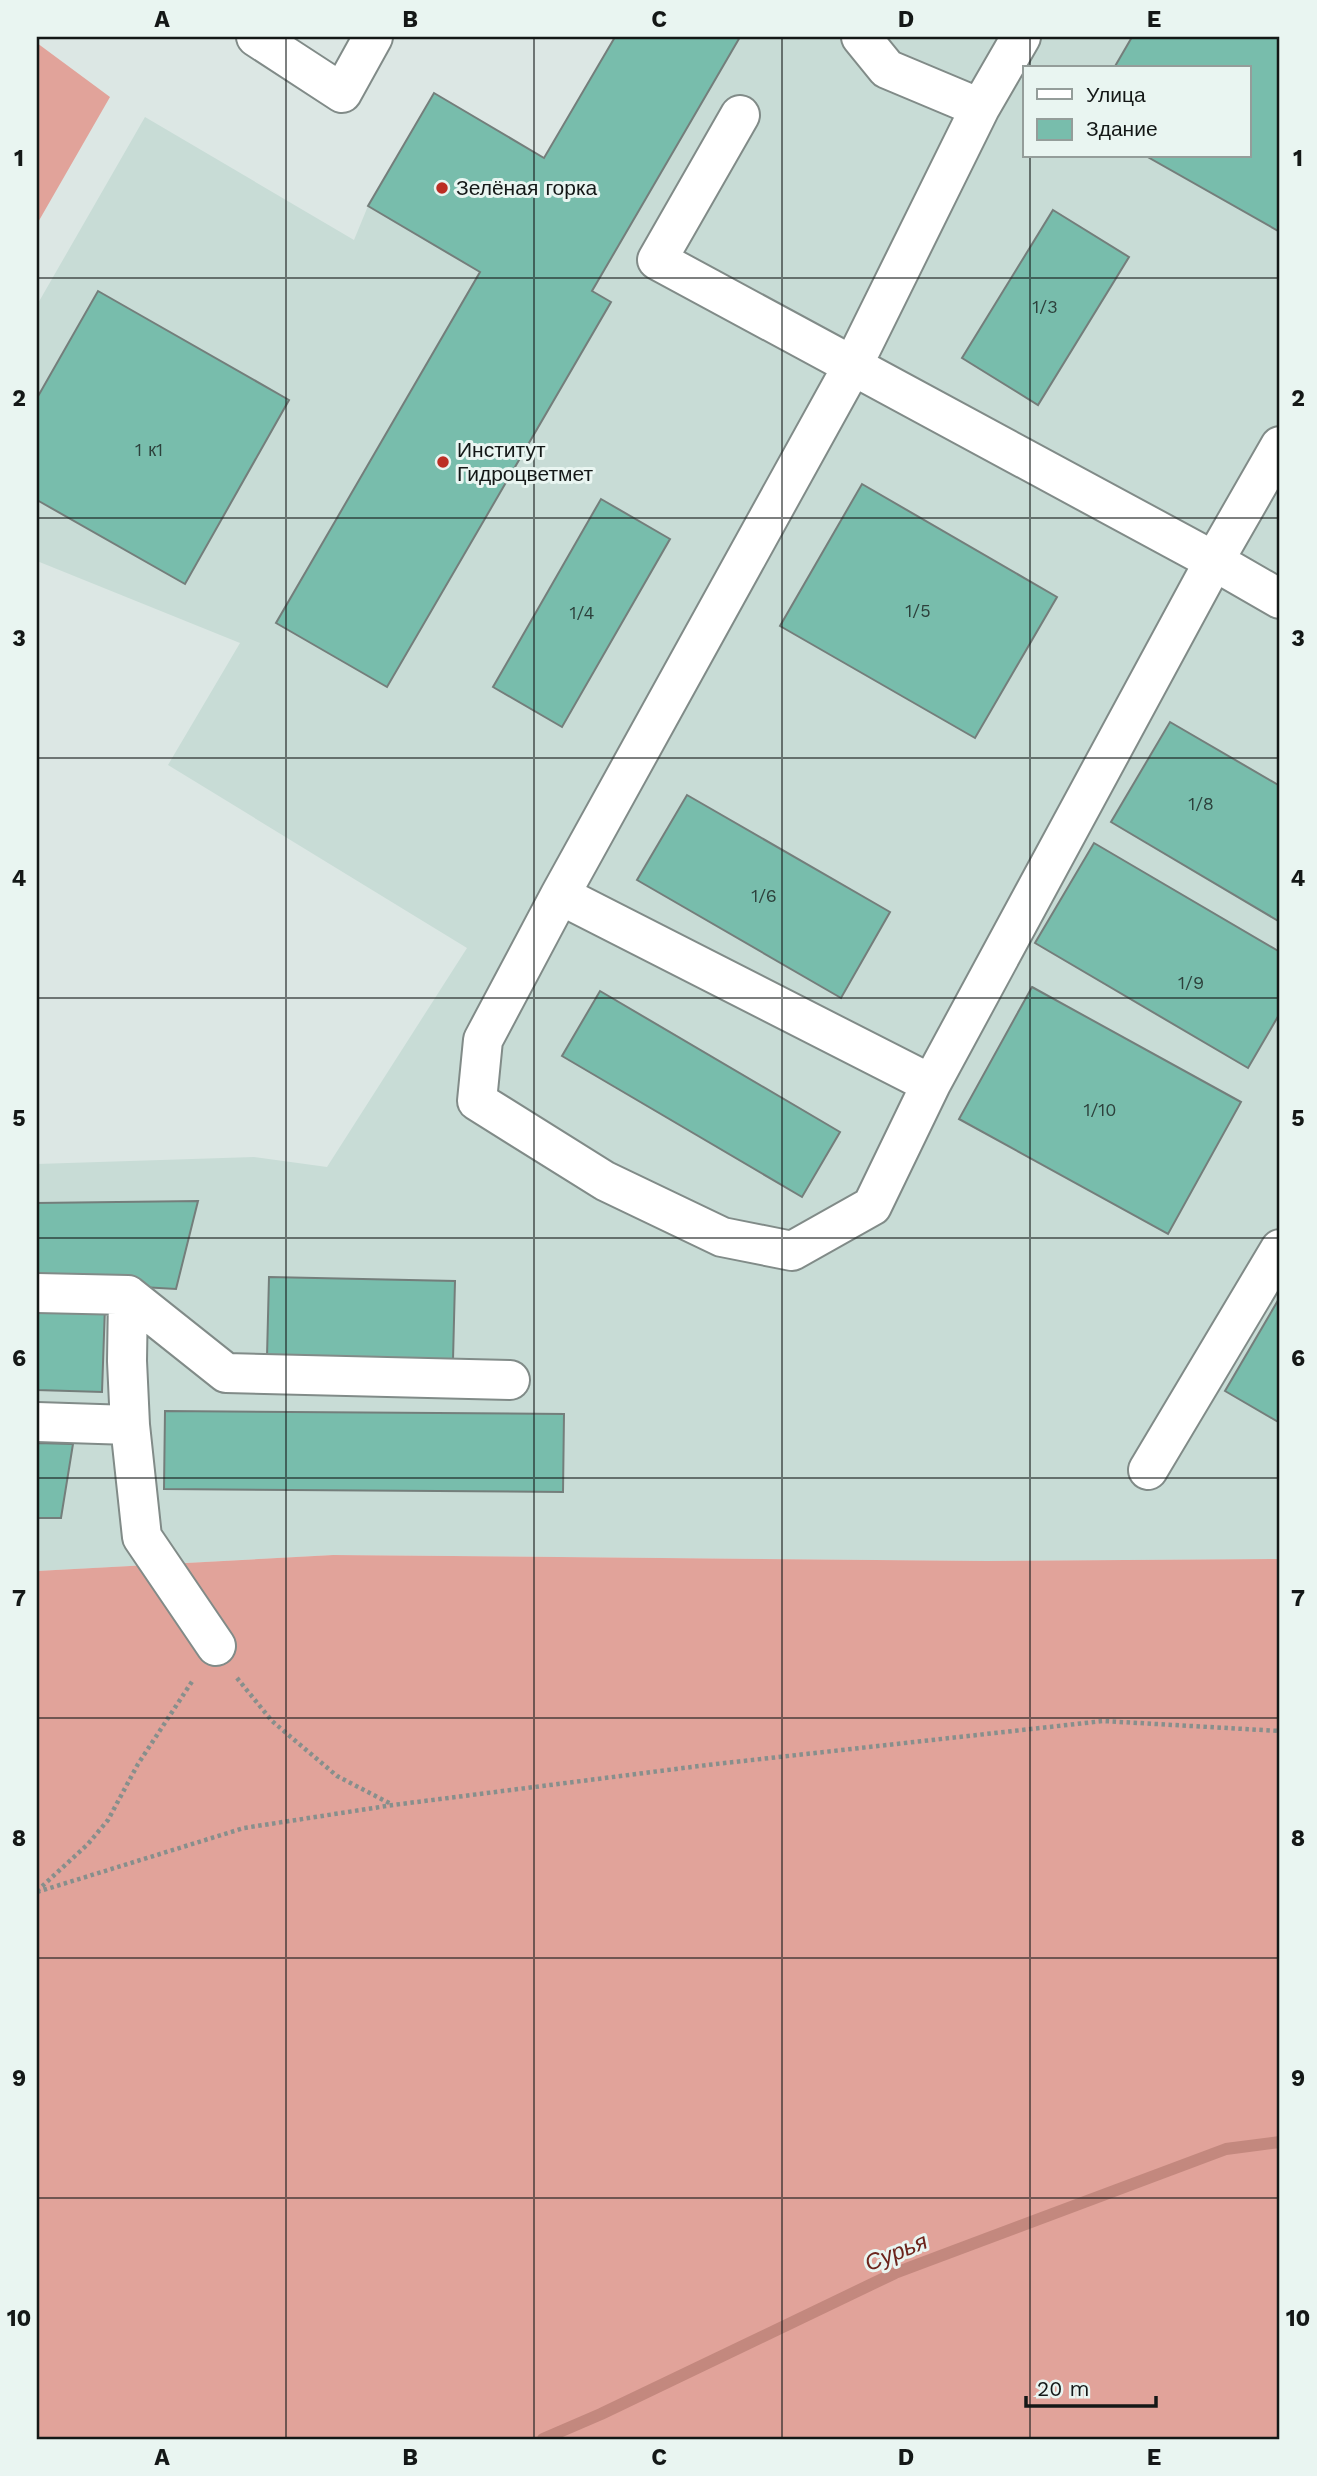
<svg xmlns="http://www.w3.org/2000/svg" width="1317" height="2476" font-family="'Work Sans',sans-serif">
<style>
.built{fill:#c8dcd6;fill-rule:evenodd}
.forest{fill:#e1a39a}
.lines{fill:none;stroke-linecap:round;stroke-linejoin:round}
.stream{stroke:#c3887e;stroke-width:12}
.building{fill:#78bdac;stroke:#747e7b;stroke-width:2}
.minor-casing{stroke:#818b88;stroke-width:42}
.path{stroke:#878f8c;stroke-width:4.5;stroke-dasharray:3.5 3.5;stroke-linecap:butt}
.minor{stroke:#fff;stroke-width:38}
.grid{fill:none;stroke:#141817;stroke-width:2;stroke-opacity:0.55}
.poi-dot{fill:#bc2e24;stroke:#e9f5f1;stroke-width:2.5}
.labels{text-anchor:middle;stroke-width:6;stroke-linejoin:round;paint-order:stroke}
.number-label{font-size:18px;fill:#2d413c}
.poi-label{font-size:21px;fill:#141817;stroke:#e9f5f1;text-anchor:start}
.water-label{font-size:23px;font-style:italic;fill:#6c241c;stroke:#e9f5f1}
.neatline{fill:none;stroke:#141817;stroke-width:2.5}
.grid-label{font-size:23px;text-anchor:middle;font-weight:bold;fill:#141817}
</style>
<rect width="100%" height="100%" fill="#dce7e4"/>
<path class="built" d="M615 37H1280V1559L987 1561 333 1555 37 1571V1164L254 1157 327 1167 467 948 168 765 240 643 37 561V305L145 117 354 240 368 206 434 93 544 158ZM1025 68H1249V156H1025Z"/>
<path class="forest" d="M37 43 110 97 37 224Z
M333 1555 987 1561 1280 1559V2439H37V1571Z"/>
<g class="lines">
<path class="stream" d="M543 2439 601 2414 895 2273 1226 2149 1280 2142"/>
</g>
<path class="building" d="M615 37H740L592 291 611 302 387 687 276 623 480 272 368 206 434 93 544 158Z
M1132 37H1280V232L1146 156H1249V68H1114Z
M1053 210 1129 257 1038 405 962 358Z
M98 291 289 400 185 584 37 500V398Z
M862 484 1057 597 975 738 780 626Z
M601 499 670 539 562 727 493 687Z
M1170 722 1280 786V922L1111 822Z
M687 795 890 912 841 998 637 880Z
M1094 843 1280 952V1013L1248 1068 1035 943Z
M1032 987 1241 1102 1168 1234 959 1119Z
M600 991 840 1132 802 1197 562 1056Z
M198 1201 176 1289 37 1281V1203Z
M269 1277 455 1281 453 1360 267 1357Z
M1280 1297V1423L1225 1391Z
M37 1304 105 1306 102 1392 37 1390Z
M165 1411 564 1414 563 1492 164 1489Z
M37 1443 73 1444 61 1518H37Z"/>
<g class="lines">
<defs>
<path id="minor" d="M256 37 342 93 373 37
M861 37 887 69 980 108
M740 115 657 260 1214 561 931 1084 872 1206 792 1251 722 1237 605 1181 477 1101 483 1040 560 895 853 365 980 108 1021 37
M1280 446 1214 561 1280 599
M560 895 931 1084
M37 1293 128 1295 226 1373 510 1380
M128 1295 127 1361 130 1425 142 1537 216 1646
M37 1422 130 1425
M1148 1470 1280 1249"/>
</defs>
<use href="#minor" class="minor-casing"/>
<path class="path" d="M237 1678 272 1721 337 1776 391 1804
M37 1891 88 1844 108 1820 138 1764 193 1680
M37 1892 244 1828 393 1805 707 1765 1103 1721 1280 1731"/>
<use href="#minor" class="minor"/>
</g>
<path class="grid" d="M286 37V2439M534 37V2439M782 37V2439M1030 37V68M1030 156V2439M37 278H1280M37 518H1280M37 758H1280M37 998H1280M37 1238H1280M37 1478H1280M37 1718H1280M37 1958H1280M37 2198H1280"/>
<g class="poi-dot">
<circle cx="442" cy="188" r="7"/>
<circle cx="443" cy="462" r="7"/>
</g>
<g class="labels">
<g class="number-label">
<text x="1045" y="313">1/3</text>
<text x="149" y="456">1 к1</text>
<text x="918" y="617">1/5</text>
<text x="582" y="619">1/4</text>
<text x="1201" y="810">1/8</text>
<text x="764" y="902">1/6</text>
<text x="1191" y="989">1/9</text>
<text x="1100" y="1116">1/10</text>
</g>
<g class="poi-label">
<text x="456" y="195">Зелёная горка</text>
<text x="457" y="457">Институт<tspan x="457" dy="24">Гидроцветмет</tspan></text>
</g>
<g class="water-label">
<text transform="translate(896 2252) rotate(-22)" y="8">Сурья</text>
</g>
</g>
<rect width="1317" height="2476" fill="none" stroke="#e9f5f1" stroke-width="77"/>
<rect x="1023" y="66" width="228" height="91" fill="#e9f5f1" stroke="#949d9a" stroke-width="2"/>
<rect x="1037" y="89" width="35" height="10" fill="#ffffff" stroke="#949d9a" stroke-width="2"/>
<text x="1086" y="102" font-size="21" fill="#141817">Улица</text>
<rect x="1037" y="119" width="35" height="21" fill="#78bdac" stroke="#949d9a" stroke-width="2"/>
<text x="1086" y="136" font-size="21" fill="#141817">Здание</text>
<path d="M1026 2396v10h130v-10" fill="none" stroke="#141817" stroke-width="3.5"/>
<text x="1037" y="2396" font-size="21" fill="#141817" stroke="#e9f5f1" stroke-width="5" paint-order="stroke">20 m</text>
<rect x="38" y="38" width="1240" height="2400" class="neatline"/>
<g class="grid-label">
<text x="162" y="27">A</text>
<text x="410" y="27">B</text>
<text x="659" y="27">C</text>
<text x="906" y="27">D</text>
<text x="1154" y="27">E</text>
<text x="19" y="166">1</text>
<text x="1298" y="166">1</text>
<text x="19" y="406">2</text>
<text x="1298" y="406">2</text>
<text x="19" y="646">3</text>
<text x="1298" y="646">3</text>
<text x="19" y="886">4</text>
<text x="1298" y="886">4</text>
<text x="19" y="1126">5</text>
<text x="1298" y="1126">5</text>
<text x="19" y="1366">6</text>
<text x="1298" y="1366">6</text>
<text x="19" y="1606">7</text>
<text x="1298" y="1606">7</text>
<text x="19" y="1846">8</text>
<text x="1298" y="1846">8</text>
<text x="19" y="2086">9</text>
<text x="1298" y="2086">9</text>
<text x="19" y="2326">10</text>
<text x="1298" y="2326">10</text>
<text x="162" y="2465">A</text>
<text x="410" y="2465">B</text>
<text x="659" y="2465">C</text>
<text x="906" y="2465">D</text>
<text x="1154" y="2465">E</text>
</g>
</svg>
